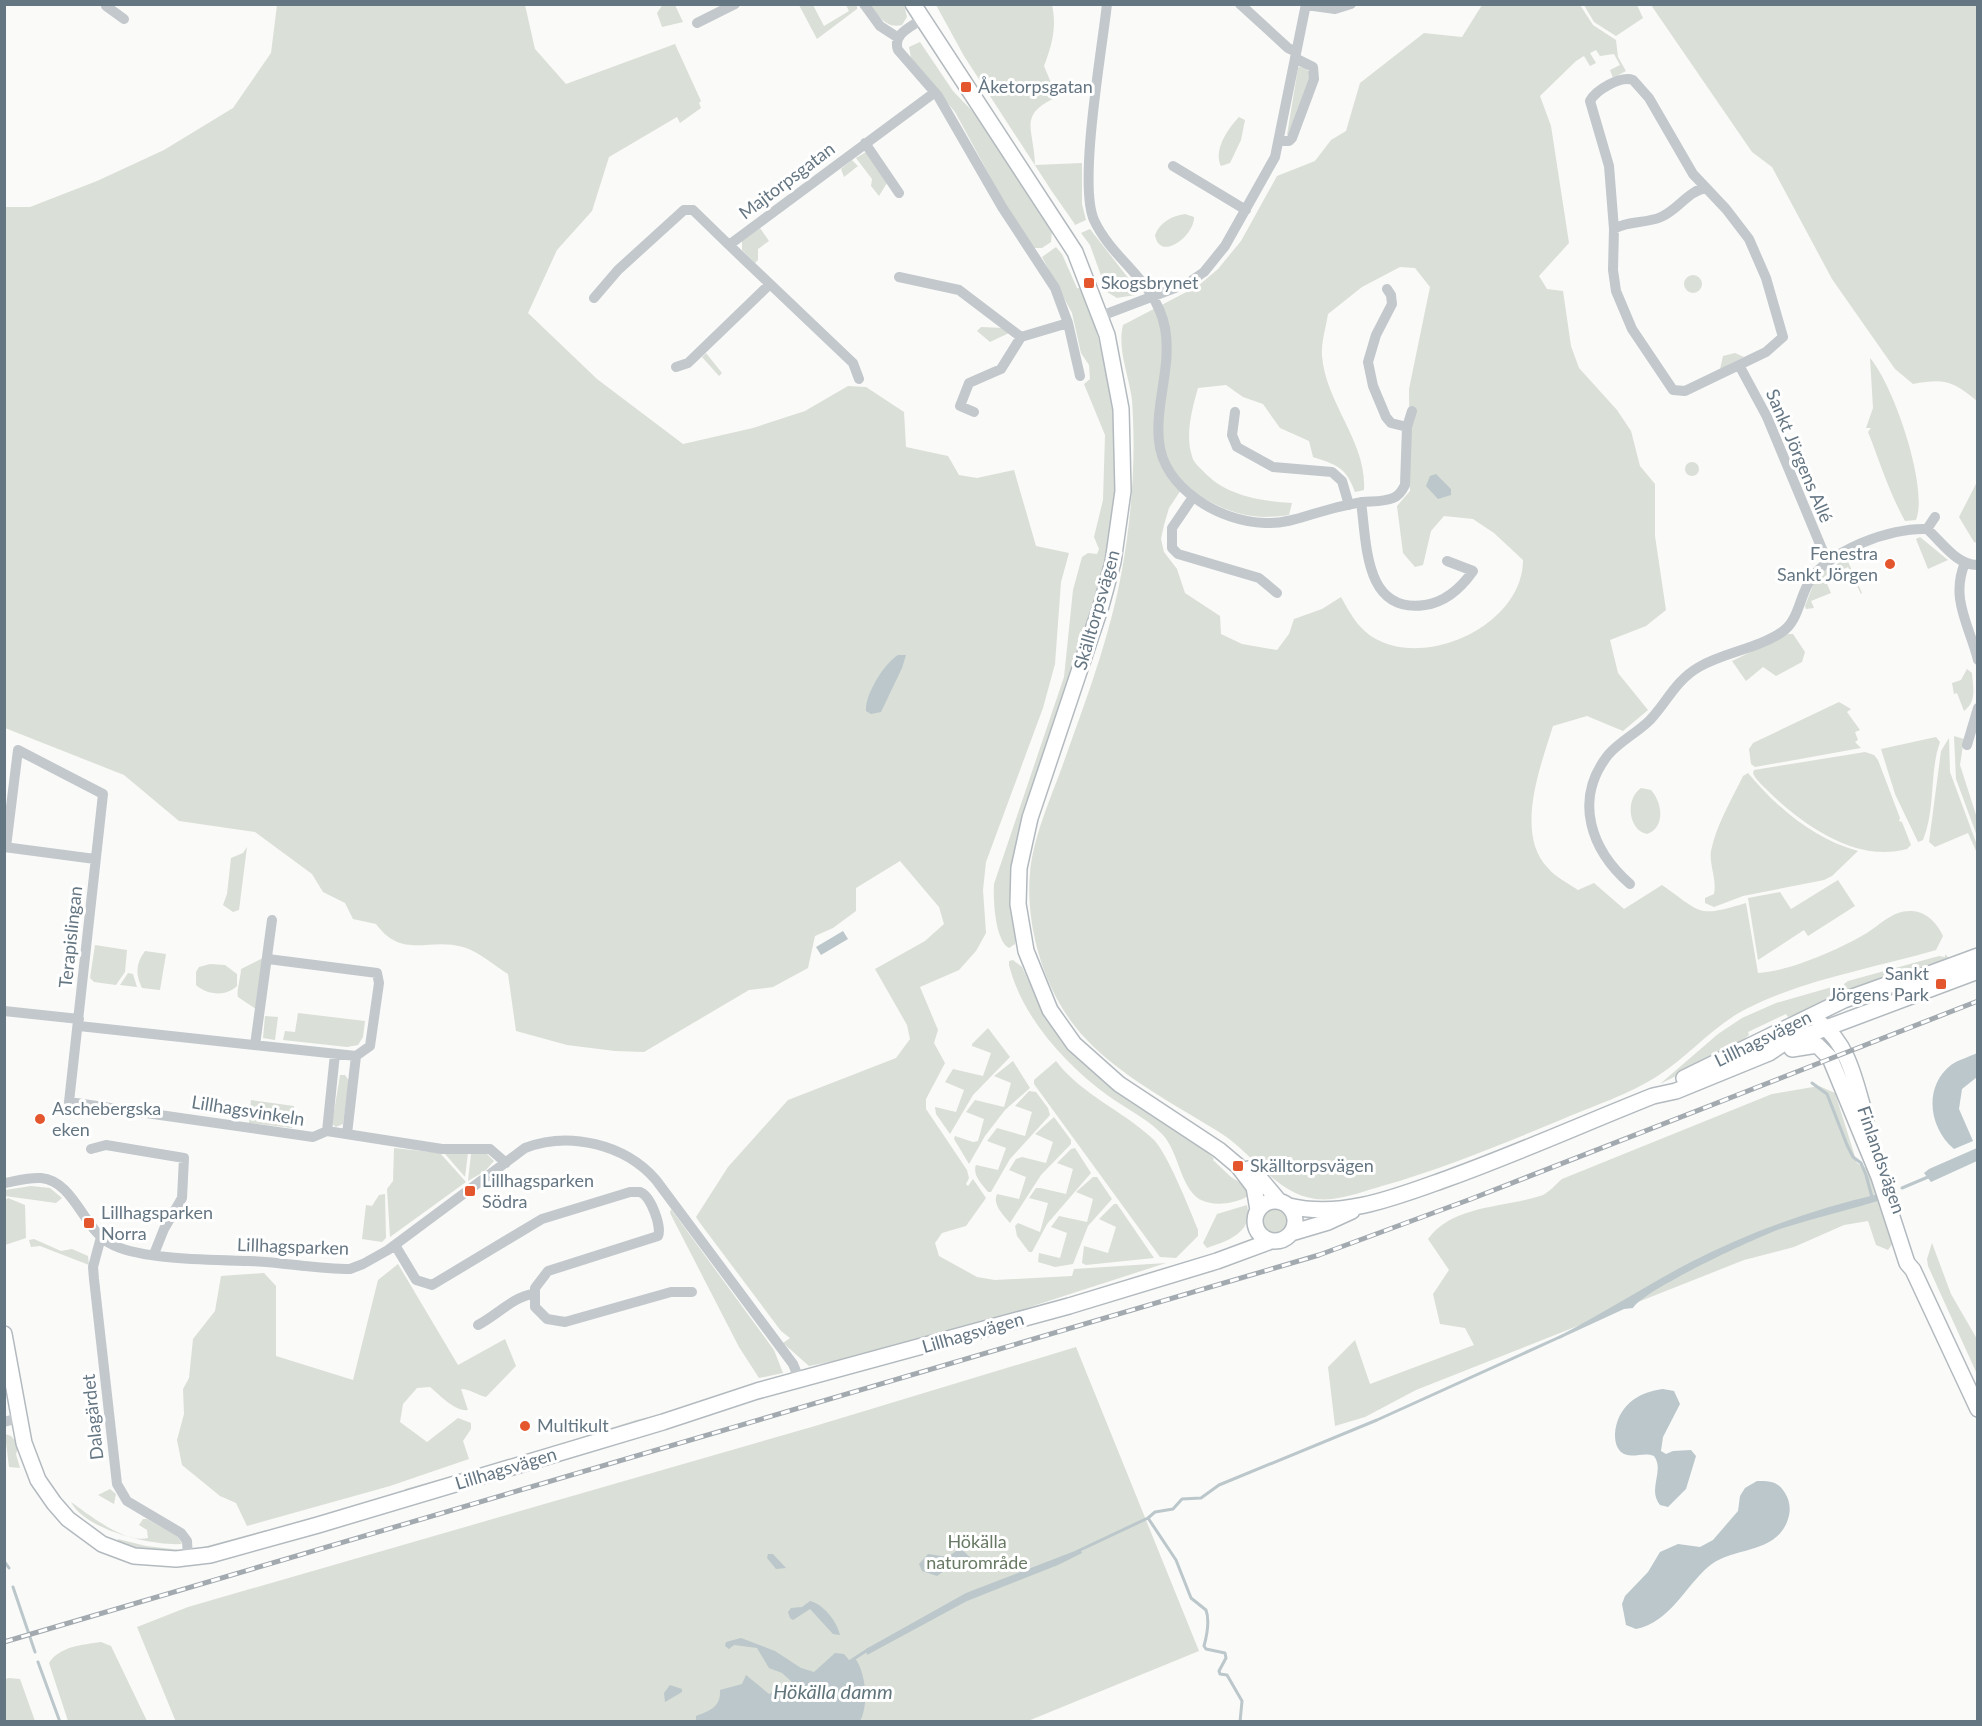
<svg xmlns="http://www.w3.org/2000/svg" width="1982" height="1726" font-family="Lato,sans-serif">
<style>
.green{fill:#dadfd7;fill-rule:evenodd}
.water{fill:#bbc7cb}
.lines{fill:none;stroke-linecap:round;stroke-linejoin:round}
.stream{stroke:#bbc7cb;stroke-width:3}
.secondary-casing{stroke:#b3babf;stroke-width:18}
.street{stroke:#c3c8cc;stroke-width:10}
.secondary{stroke:#fff;stroke-width:15}
.rail-casing{stroke:#a2aab0;stroke-width:5}
.rail{stroke:#fff;stroke-width:3;stroke-dasharray:9;stroke-linecap:butt}
.poi-dot{fill:#e4572e;stroke:#fff;stroke-width:2}
.labels{text-anchor:middle;stroke-width:6;stroke-linejoin:round;paint-order:stroke}
.poi-label{font-size:18px;fill:#657683;stroke:#fff;text-anchor:start}
.street-label{font-size:18px;fill:#657683;stroke:#fff}
.park-label{font-size:18px;fill:#687a64;stroke:#fff}
.water-label{font-size:20px;font-style:italic;fill:#60757c;stroke:#fff}
</style>
<rect width="100%" height="100%" fill="#fafaf8"/>
<path class="green" d="M663 4 675 5 683 22 662 27 657 13Z
M277 5H525L535 49 566 84 675 44 701 101 699 103 701 108 680 123 677 117 609 157 592 211 557 250 528 313 597 379 683 444 753 428 805 411 848 386 866 387 904 412 906 447 948 456 959 475 977 478 1014 470 1036 546 1069 553 1061 582 1055 664 1043 708 986 862 983 890 986 933 976 951 959 970 920 987 938 1030 934 1043 945 1063 926 1099V1109L967 1170 969 1178 966 1184 968 1186 973 1179 986 1198 966 1226 942 1233 935 1243 939 1256 977 1277 995 1280 1072 1276 1074 1269 1166 1263 990 1320 856 1357 809 1366 783 1343 790 1338 781 1331 700 1223 696 1217 728 1167 788 1100 896 1058 910 1039 907 1025 875 969 925 941 944 924 939 907 900 861 856 888V911L833 928 815 936 808 968 773 987 749 990 644 1052 615 1051 567 1045 516 1031 508 974C495 966 478 951 463 947 428 937 403 960 376 924L353 919 345 903 323 892 312 874 255 832 179 821 124 775 5 728 4 207H30L97 181 164 150 233 108 271 53Z
M799 5H813L824 26 849 11 846 5H857V9L817 39Z
M870 5H904L907 17 902 25C886 29 879 16 870 5Z
M936 5H1052C1057 27 1052 45 1044 66L1057 97C1017 115 1034 128 1035 165L1082 163V204L1086 220 1075 225 1074 223 1051 190 964 56Z
M1482 5H1580L1593 25 1616 40 1618 57 1626 71 1613 78 1610 70 1620 65 1614 54 1600 56 1596 50 1590 53 1596 63 1590 66 1584 56 1576 61 1540 96 1551 126 1569 243 1539 276 1547 289 1563 291 1571 346 1579 368 1617 410 1631 431 1640 466 1655 484V536L1666 610 1646 626 1610 640 1618 673 1648 710 1623 731 1587 716 1553 726C1541 765 1514 833 1548 868 1555 877 1568 883 1578 890L1594 883 1624 909 1662 885C1702 913 1697 918 1746 903L1758 973C1790 971 1838 950 1867 933 1881 924 1893 910 1912 911 1927 912 1937 923 1943 936L1936 950C1874 968 1806 979 1748 1008 1715 1024 1690 1055 1659 1075 1631 1094 1590 1107 1558 1121 1500 1145 1442 1169 1382 1186 1365 1191 1349 1197 1332 1199 1281 1205 1257 1155 1219 1132 1177 1106 1119 1075 1086 1039 1046 998 1025 929 1030 873 1033 838 1050 800 1062 767 1085 703 1110 637 1122 570 1132 514 1136 458 1132 400 1129 376 1117 349 1123 325L1198 286 1218 269 1241 241 1277 176 1315 161 1331 140 1346 131 1360 83 1424 33 1462 37ZM1400 267 1415 268 1430 287 1409 389 1410 491 1397 506 1403 553 1415 567 1423 565 1431 531 1444 516 1473 519 1494 533 1523 560C1523 622 1434 666 1380 641 1360 632 1351 615 1341 597L1322 609 1294 619 1289 634 1277 650 1242 644 1221 634 1220 616 1185 593 1177 569 1164 552 1161 539 1164 525 1169 508 1183 487C1223 509 1243 522 1289 515L1292 503C1260 501 1226 496 1203 471 1199 467 1193 462 1192 456 1185 435 1192 409 1198 388L1226 385 1243 397 1263 404 1280 428 1309 441 1313 457C1337 465 1346 467 1355 492L1364 490C1367 442 1326 404 1322 356 1321 343 1326 327 1328 314L1362 287Z
M1584 5H1637L1643 18 1616 36 1594 22Z
M1651 5H1977V401C1953 381 1944 378 1913 384L1895 369 1832 279 1772 167 1752 152Z
M920 42 953 91 977 116 1052 230 1051 242 1042 248H1034L1004 202 955 112 911 58 909 47Z
M1301 65 1312 74 1291 134 1287 135 1298 68Z
M1239 117 1245 120 1241 140 1230 163 1221 166C1213 151 1228 128 1239 117Z
M866 152 887 183 879 196 871 186 872 179 856 158Z
M852 160 858 166 844 177 841 169Z
M1185 214 1194 217C1195 235 1160 263 1155 235 1160 222 1172 216 1185 214Z
M760 228 769 241 758 249V260L755 263 742 250V241Z
M1090 229 1136 288 1135 295 1117 298 1107 292 1090 245 1081 233Z
M1056 247 1062 254 1077 288 1083 289C1112 371 1125 457 1109 544 1098 606 1074 667 1054 727 1039 771 1020 816 1013 862 1008 890 1016 916 1015 944L1009 948C995 941 993 899 994 884L1064 677 1073 590 1082 557 1088 553 1097 554 1099 549 1094 537 1103 500 1105 435 1084 384 1090 379 1089 365 1081 353 1072 313 1042 257Z
M1684 284a9 9 0 1 1 18 0a9 9 0 1 1-18 0Z
M981 327 1003 328 1009 333 990 342 977 331Z
M706 353 722 373 719 376 702 357Z
M1735 353 1744 357 1720 369 1723 356Z
M1870 358C1893 384 1929 487 1916 520L1905 521C1888 490 1880 462 1868 432L1871 428H1866L1873 408Z
M1685 469a7 7 0 1 1 14 0a7 7 0 1 1-14 0Z
M1977 482V543L1974 542 1959 517Z
M1920 537 1948 560 1928 569 1916 539Z
M1846 557 1862 593 1861 594 1848 567 1840 571 1837 564Z
M1826 570 1831 572 1824 577 1831 593 1811 601 1814 608 1806 609 1805 606 1814 583Z
M1788 634H1793L1805 652 1802 662 1776 676 1763 667 1746 681 1732 661Z
M1967 669 1972 673C1973 687 1977 702 1964 711L1957 693 1954 694 1952 683 1961 680Z
M1839 702 1851 709 1847 712 1860 730 1855 732 1858 740 1855 742 1861 748 1755 767 1751 764 1749 749 1753 743Z
M1954 736 1964 739 1960 765 1977 818V836L1956 779Z
M1936 737 1940 742C1929 773 1936 808 1923 840L1918 842 1895 794 1881 749Z
M1949 738 1950 772 1977 845V853L1968 833 1935 847 1929 842 1941 751Z
M1865 752 1874 755 1878 760 1900 818 1899 821 1902 822 1911 845 1907 849C1857 863 1805 826 1771 794 1765 787 1756 781 1753 773L1754 770Z
M1748 773C1776 807 1815 840 1858 851L1832 876 1824 880 1743 896 1714 907 1705 903V898L1714 894C1717 879 1709 865 1711 851 1716 825 1732 799 1743 776Z
M1641 788 1651 790C1662 802 1666 827 1647 834 1628 830 1625 799 1641 788Z
M247 847 239 910 233 912 223 905 227 894 231 858 243 853Z
M1838 880 1855 906 1808 936 1804 930 1758 960 1748 898 1780 892 1791 909Z
M95 945 127 950 125 972 116 985 94 982 90 978Z
M145 951 166 954 160 990 142 988C135 974 136 963 145 951Z
M1945 954 1949 958 1846 994 1844 984 1848 981 1939 956 1945 957Z
M263 958 256 1009 238 997C236 993 241 976 241 969Z
M1013 960 1022 967 1045 1016 1071 1052 1112 1088 1186 1135 1214 1158 1213 1160 1231 1177 1244 1185 1248 1196C1235 1204 1213 1207 1199 1199 1180 1186 1179 1153 1163 1135 1148 1119 1125 1108 1107 1095 1065 1064 1022 1017 1009 965V961Z
M210 964 225 965 237 974V986C226 997 207 995 196 985V972L199 967Z
M128 973 133 974 137 987 120 985Z
M1832 987 1837 992 1839 998 1788 1017 1786 1014 1748 1032 1749 1035 1736 1046 1660 1084 1718 1034 1742 1018 1776 1003Z
M298 1013 365 1021 363 1037 358 1045 347 1047 283 1040 285 1031 295 1032Z
M265 1016 278 1017 275 1040 263 1038Z
M988 1028 1010 1057 973 1095 950 1134 936 1114 935 1107 956 1112 964 1090 945 1082 953 1069 983 1076 991 1053 972 1046V1044Z
M1013 1061 1030 1088 1005 1110 985 1136 969 1164 954 1139 955 1136 973 1142 978 1141 984 1119 966 1112 975 1100 1004 1107 1011 1083 994 1076Z
M1056 1061C1082 1095 1122 1110 1153 1139 1167 1152 1190 1210 1198 1230V1236L1176 1258 1160 1257 1034 1084V1080Z
M340 1075H345L349 1081 343 1124 336 1127 332 1124Z
M1819 1086 1835 1093 1857 1163 1870 1170 1893 1243 1888 1250 1876 1245 1868 1221 1844 1225 1794 1247 1744 1260 1416 1390 1365 1417 1335 1426 1328 1367 1355 1340 1370 1384 1474 1345 1465 1328 1440 1324 1433 1294 1449 1270 1428 1239C1453 1205 1503 1208 1540 1196 1548 1194 1556 1184 1562 1179L1772 1094Z
M1029 1091 1036 1092 1048 1108 1050 1115 1010 1159 991 1192H988C982 1184 972 1175 976 1165L998 1170 1006 1148 987 1141 997 1128 1025 1136 1032 1112 1015 1106Z
M251 1100 294 1106 292 1128 249 1123Z
M1054 1117 1071 1140V1144L1041 1175 1010 1223C1003 1215 992 1204 997 1194L1019 1199 1026 1177 1009 1170 1016 1159 1022 1157 1046 1163 1053 1142 1035 1134Z
M394 1148 440 1153 466 1182 390 1237 387 1189 393 1181Z
M1075 1148 1091 1173 1047 1224 1032 1252H1029L1017 1236 1015 1226 1018 1223 1040 1232 1048 1203 1029 1198 1036 1188H1040L1066 1194 1073 1169 1057 1163 1071 1149Z
M468 1153 465 1177 445 1154Z
M486 1153 494 1161 485 1171 468 1181 471 1154Z
M1093 1177H1097L1112 1199 1088 1226 1073 1264 1055 1267 1038 1262 1039 1253 1060 1258 1067 1233 1051 1227 1059 1216 1087 1222 1093 1199 1076 1192Z
M31 1186 50 1188 62 1198 56 1203 5 1196V1190Z
M385 1194 386 1238 382 1242 362 1239 366 1205 372 1206 379 1195Z
M8 1198 25 1205 26 1238 5 1245V1200Z
M1114 1204H1117L1154 1258 1086 1265 1082 1263 1084 1246 1108 1253 1116 1227 1099 1219Z
M1247 1205C1254 1233 1227 1241 1207 1248L1203 1243 1217 1214Z
M1262 1221a14 14 0 1 1 28 0a14 14 0 1 1-28 0Z
M671 1209 774 1350 783 1373 759 1378 739 1347 670 1213Z
M34 1239 61 1251 72 1249 88 1256 89 1265 40 1246 31 1247 29 1240Z
M1932 1243 1951 1294 1977 1339V1374L1928 1266 1927 1259Z
M398 1264 458 1365 505 1339 516 1366 486 1397C477 1395 470 1389 461 1389L468 1410C455 1412 440 1395 430 1387L417 1388 403 1404 400 1422 427 1442 458 1418 471 1423V1429L463 1441 469 1459 390 1486 247 1526 236 1503 220 1496 182 1465 177 1440 184 1414 183 1389 189 1378 193 1339 215 1311 221 1276 264 1273 276 1286V1356L353 1380 378 1280Z
M1076 1347 1199 1651 1028 1721 176 1722 137 1627 188 1607 815 1426Z
M699 1405 504 1463 503 1462 636 1420Z
M5 1434 11 1436 19 1445 16 1454 20 1468 9 1467Z
M495 1464V1465L405 1492V1489Z
M110 1489 116 1494 114 1504 98 1495Z
M71 1502C88 1514 125 1544 148 1538L147 1530 139 1525 143 1519H147L177 1536 182 1544C152 1546 85 1530 71 1502Z
M266 1530H275L198 1550 196 1549Z
M118 1539 146 1546 181 1550 180 1552 142 1550 117 1543Z
M101 1642 111 1646 147 1721H68L49 1663C60 1646 82 1645 101 1642Z
M9 1678 20 1679 35 1721H5V1679Z"/>
<path class="water" d="M1436 474 1451 489V495L1438 499 1426 486 1430 476Z
M898 655H906L902 668 881 712 871 714 866 711C865 694 884 664 898 655Z
M843 931 848 939 821 955 816 947Z
M1977 1053V1077L1962 1089 1959 1109 1973 1141 1954 1149C1929 1128 1923 1087 1951 1065 1958 1060 1969 1057 1977 1053Z
M1977 1148V1161L1931 1182 1924 1173 1929 1169Z
M1879 1194 1881 1200C1848 1210 1815 1218 1783 1228 1759 1236 1643 1290 1633 1308L1624 1309 1559 1339 1557 1337C1603 1314 1645 1286 1689 1263 1749 1232 1814 1209 1879 1194Z
M1663 1389 1674 1391 1680 1404 1663 1437 1661 1451 1666 1454 1673 1451 1691 1450 1696 1456 1686 1489 1668 1507 1660 1505C1647 1489 1665 1471 1654 1456 1643 1451 1631 1460 1621 1452 1616 1447 1615 1441 1615 1434 1617 1407 1637 1392 1663 1389Z
M1757 1481C1769 1481 1778 1481 1785 1493 1790 1501 1791 1510 1788 1519 1777 1555 1732 1546 1708 1567 1684 1588 1670 1622 1636 1629L1626 1625 1622 1604 1625 1596 1648 1572 1660 1552 1678 1544 1700 1547 1713 1540 1738 1511 1740 1496 1745 1488Z
M960 1548 971 1558 969 1561 951 1566 937 1576 922 1571 919 1564 928 1554 948 1557Z
M1080 1549 1082 1553 1058 1565 967 1601 867 1655 866 1649 966 1593Z
M768 1554H773L786 1568 776 1569 767 1558Z
M810 1601C823 1604 837 1621 840 1635L833 1634 810 1609 793 1620 790 1618 788 1612 791 1608 802 1607Z
M741 1638 775 1651 801 1668 814 1672 835 1653 844 1654 849 1660 855 1658C866 1673 869 1705 860 1721H696V1716C710 1711 721 1707 720 1690L742 1684 746 1675 769 1694 790 1684 791 1681 782 1673 769 1668 757 1648 734 1645 729 1649 725 1646 726 1642Z
M670 1685 682 1689V1692L665 1702 664 1693Z"/>
<g class="lines">
<path class="stream" d="M1812 1083 1827 1094 1847 1145 1853 1157 1861 1163 1866 1175 1872 1197
M1902 1188 1928 1177
M1148 1518 1176 1560 1191 1598 1206 1610C1210 1621 1207 1635 1204 1646L1206 1649 1225 1653 1226 1658 1219 1671 1220 1674 1227 1675 1242 1701 1240 1722
M4 1524V1541
M1078 1551 1148 1518 1155 1512 1173 1509 1182 1499 1201 1498 1219 1485 1377 1420 1562 1336
M4 1561 9 1568
M13 1587 35 1652
M852 1660 869 1649
M38 1662 60 1722"/>
<defs>
<path id="secondary" d="M913 4 1075 252 1107 335 1121 409 1123 491 1113 562 1101 606 1030 818 1019 868 1018 904 1026 951 1050 1010 1074 1044 1119 1084 1219 1150 1238 1166 1254 1187 1258 1210
M1820 1023C1850 1046 1855 1083 1866 1118
M1792 1049 1817 1045 1830 1058 1879 1177 1907 1263 1913 1270 1978 1409
M1684 1078 1844 1000 1886 985 1902 984 1978 956
M1248 1169 1257 1175 1279 1201
M1255 1221a20 20 0 1 1 40 0a20 20 0 1 1-40 0Z
M1289 1206C1344 1219 1398 1196 1449 1178 1518 1153 1585 1123 1653 1096L1676 1091 1769 1053 1781 1045 1978 971
M1291 1233 1328 1222 1352 1211
M4 1334 24 1443 38 1480 54 1503 68 1519 102 1544 134 1556 176 1559 210 1555 318 1525 663 1422 757 1391 1069 1306 1217 1261 1271 1241"/>
</defs>
<use href="#secondary" class="secondary-casing"/>
<path class="street" d="M864 4 880 26 897 37
M1107 4C1102 50 1078 184 1094 220 1113 261 1156 281 1165 328 1172 367 1155 403 1159 441 1163 488 1220 522 1265 523 1281 524 1297 519 1313 514 1329 509 1345 505 1362 502 1372 501 1384 502 1393 498 1399 496 1402 491 1405 485L1407 427 1412 411
M1240 4 1288 48 1296 52
M1306 5 1335 9 1351 4
M106 6 124 19
M922 19C911 27 892 34 898 50L938 96 1002 207 1055 288 1068 323 1080 376
M697 23 735 4
M1279 141H1289L1292 138 1314 79 1313 67 1295 58
M865 143 899 193
M1173 166 1246 210
M1614 229C1629 220 1645 224 1661 217 1678 210 1687 192 1705 188
M899 277 959 290 1021 337
M1387 289 1391 295 1392 304 1376 335 1368 362 1373 386 1386 417 1391 423 1407 427
M594 298 618 270 684 210H693L729 245
M1101 316 1188 283 1204 272 1225 246 1275 157 1306 4
M1739 365 1685 391 1673 390 1632 329 1616 291 1613 270 1614 229 1609 166 1590 101C1596 90 1621 75 1633 80L1649 98 1693 174 1726 209 1749 239 1766 278 1783 337 1766 352 1739 365 1767 417 1827 561
M676 367 688 363 770 284
M859 379 853 363 729 245 934 93
M974 412 960 406 969 383 1001 369 1021 337 1068 323
M1235 412 1232 435 1237 447 1273 467 1332 472 1342 481 1349 505
M1193 497 1172 528V548L1178 554 1259 578 1277 593
M1361 502C1367 544 1364 614 1425 605 1446 602 1461 588 1473 571L1447 561
M1927 529 1935 517
M1965 563C1950 598 1969 625 1978 660
M1967 745 1978 708
M4 847 95 859
M6 847 18 750 103 794 69 1102 313 1137 327 1131
M1630 884C1591 850 1573 800 1608 755 1620 741 1637 733 1650 720 1667 702 1676 680 1699 667 1725 652 1757 649 1782 632 1798 621 1799 600 1808 584 1826 551 1891 527 1927 529 1941 541 1957 566 1978 565
M268 959 377 973 379 983 370 1046 356 1056
M4 1011 79 1019
M79 1026 356 1056 347 1134
M255 1045 272 920
M327 1131 442 1149H490L506 1163
M327 1131 335 1054
M91 1149 106 1145 184 1158 182 1198 164 1229 154 1254
M4 1183C16 1181 29 1177 41 1178 75 1181 84 1232 113 1245 144 1260 214 1260 249 1261 283 1262 316 1269 350 1269L363 1264 388 1250 525 1148C569 1131 625 1144 656 1180L793 1364 800 1381
M101 1237 93 1267 94 1279 117 1484 127 1501 181 1533 187 1541 188 1558
M395 1245 416 1280 432 1285 542 1219 630 1192C633 1192 637 1192 640 1192 651 1196 662 1227 658 1236L548 1271 535 1288V1307L547 1319 565 1322 671 1292H692
M478 1325C497 1315 513 1297 533 1294
M4 1422 18 1418"/>
<use href="#secondary" class="secondary"/>
<defs>
<path id="rail" d="M4 1642 1319 1255 1471 1199 1978 1001"/>
</defs>
<use href="#rail" class="rail-casing"/>
<use href="#rail" class="rail"/>
</g>
<g class="poi-dot">
<rect x="960" y="81" width="12" height="12" rx="3"/>
<rect x="1083" y="277" width="12" height="12" rx="3"/>
<circle cx="1890" cy="564" r="6"/>
<rect x="1935" y="978" width="12" height="12" rx="3"/>
<circle cx="40" cy="1119" r="6"/>
<rect x="1232" y="1160" width="12" height="12" rx="3"/>
<rect x="464" y="1185" width="12" height="12" rx="3"/>
<rect x="83" y="1217" width="12" height="12" rx="3"/>
<circle cx="525" cy="1426" r="6"/>
</g>
<g class="labels">
<g class="poi-label">
<text x="978" y="93">Åketorpsgatan</text>
<text x="1101" y="289">Skogsbrynet</text>
<text x="1878" y="560" text-anchor="end">Fenestra<tspan x="1878" dy="21">Sankt Jörgen</tspan></text>
<text x="1929" y="980" text-anchor="end">Sankt<tspan x="1929" dy="21">Jörgens Park</tspan></text>
<text x="52" y="1115">Aschebergska<tspan x="52" dy="21">eken</tspan></text>
<text x="1250" y="1172">Skälltorpsvägen</text>
<text x="482" y="1187">Lillhagsparken<tspan x="482" dy="21">Södra</tspan></text>
<text x="101" y="1219">Lillhagsparken<tspan x="101" dy="21">Norra</tspan></text>
<text x="537" y="1432">Multikult</text>
</g>
<g class="street-label">
<text transform="translate(787 181) rotate(-37)" y="6">Majtorpsgatan</text>
<text transform="translate(1799 456) rotate(67)" y="6">Sankt Jörgens Allé</text>
<text transform="translate(1097 610) rotate(-74)" y="6">Skälltorpsvägen</text>
<text transform="translate(71 937) rotate(-84)" y="6">Terapislingan</text>
<text transform="translate(1763 1039) rotate(-26)" y="6">Lillhagsvägen</text>
<text transform="translate(248 1111) rotate(9)" y="6">Lillhagsvinkeln</text>
<text transform="translate(1881 1160) rotate(71)" y="6">Finlandsvägen</text>
<text transform="translate(293 1247) rotate(2)" y="6">Lillhagsparken</text>
<text transform="translate(973 1333) rotate(-16)" y="6">Lillhagsvägen</text>
<text transform="translate(93 1417) rotate(-96)" y="6">Dalagärdet</text>
<text transform="translate(506 1469) rotate(-17)" y="6">Lillhagsvägen</text>
</g>
<g class="park-label">
<text x="977" y="1548">Hökälla<tspan x="977" dy="21">naturområde</tspan></text>
</g>
<g class="water-label">
<text x="833" y="1699">Hökälla damm</text>
</g>
</g>
<rect width="1982" height="1726" fill="none" stroke="#657683" stroke-width="12"/>
</svg>
